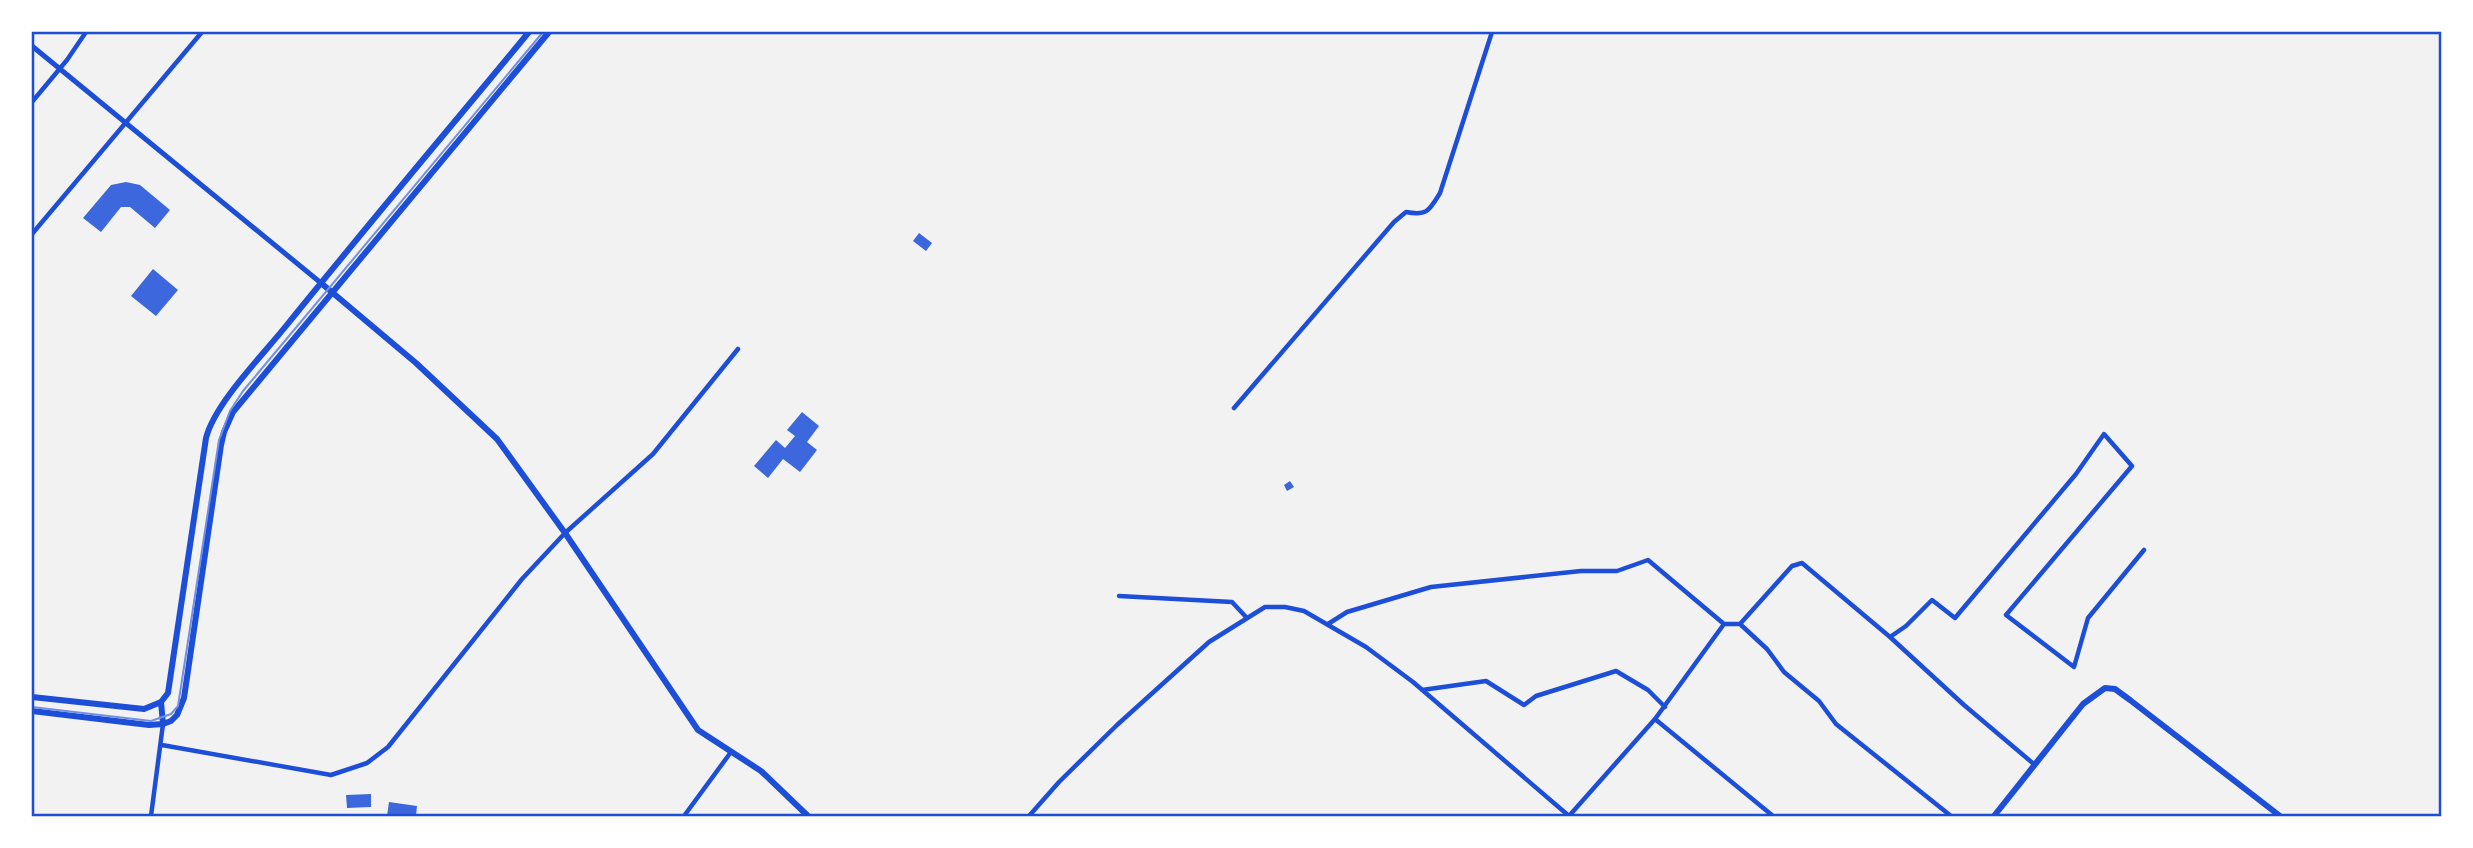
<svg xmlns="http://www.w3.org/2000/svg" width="2473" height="848" font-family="'Noto Serif',serif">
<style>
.building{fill:#3d67dc}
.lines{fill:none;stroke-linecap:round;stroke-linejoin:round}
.minor{stroke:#1d4ed8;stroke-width:4.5}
.tertiary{stroke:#1d4ed8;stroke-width:5}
.secondary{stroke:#1d4ed8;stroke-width:6}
.tram{stroke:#7290e2;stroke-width:2}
.neatline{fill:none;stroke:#1d4ed8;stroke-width:2.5}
</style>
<rect width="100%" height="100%" fill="#f2f2f2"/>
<path class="building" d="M126 182 140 185 170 210 155 228 130 207H121L101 232 83 218 111 185Z
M919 233 932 243 926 251 913 241Z
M153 269 178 290 156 316 131 296Z
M802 412 819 426 807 442 817 450 800 472 783 459 768 478 754 466 776 440 785 448 795 436 787 430Z
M1290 481 1294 487 1287 491 1284 485Z
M371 794V807L347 808 346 795Z
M389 802 417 806 416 816H387Z"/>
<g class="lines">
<path class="minor" d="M32 102 67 60 86 32
M32 234 202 32
M1234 408 1394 222 1406 212C1427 216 1429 211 1440 193L1492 32
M1119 596 1232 602 1246 617
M1328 624 1347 612 1431 587 1581 571H1617L1648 560 1724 624
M1724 624H1740L1792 566 1802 563 1890 637 1964 705 2035 765
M1740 624 1767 649 1784 672 1819 701 1836 724 1951 816
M1890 637 1906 626 1932 600 1955 618 2076 474 2104 434 2132 466 2006 615 2074 667 2088 618 2144 550
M1422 690 1486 681 1524 705 1536 696 1616 671 1648 690 1665 707
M1655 719 1773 816
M162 745 331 775 367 763 388 747 522 579 565 533 653 454 738 349
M151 816 163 724
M684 816 731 752
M1029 816 1059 782 1117 725 1209 642 1265 607H1285L1304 611 1366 647 1413 682 1569 816
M1569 816 1655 719 1724 624"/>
<path class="tertiary" d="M32 46 321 283"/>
<path class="secondary" d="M321 283 416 363 497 439 565 533 698 730 761 771 808 816
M32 697 144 709 161 702 168 693 206 438C215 403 262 356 286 326 366 227 448 130 529 32
M161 702 163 724
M32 711 149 725 163 724 171 721 177 715 184 698 221 445 224 432 233 412 549 32
M1994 816 2083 704 2105 688 2115 689 2130 700 2280 816"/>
<path class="tram" d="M32 707 151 721 171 714 178 706 219 440 230 411 243 391 543 32"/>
</g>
<rect width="2473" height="848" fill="none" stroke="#ffffff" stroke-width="66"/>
<rect x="33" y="33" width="2407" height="782" class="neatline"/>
</svg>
